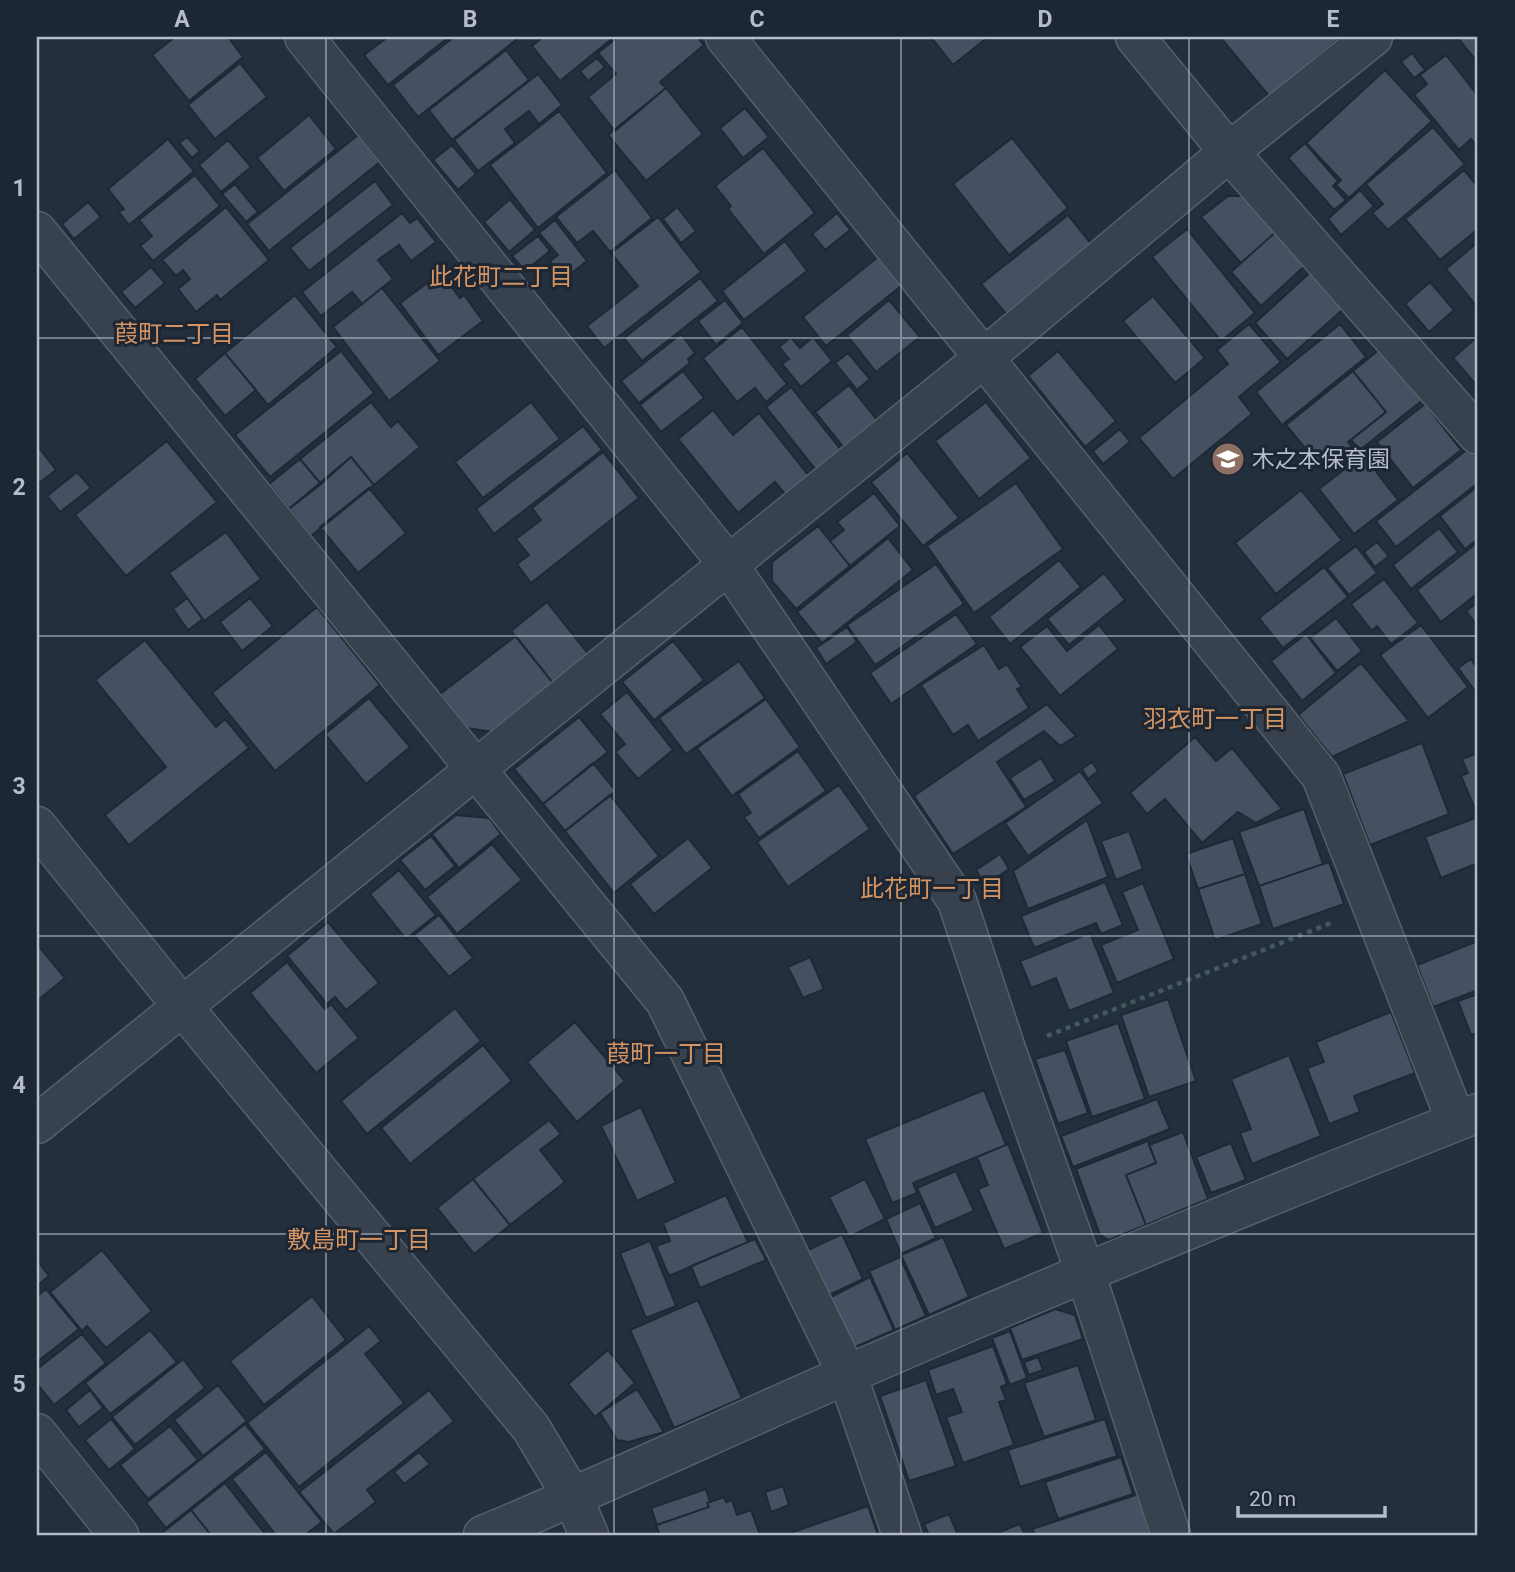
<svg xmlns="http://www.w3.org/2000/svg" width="1515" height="1572" font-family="Roboto,'Noto Sans JP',sans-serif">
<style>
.building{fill:#455162;stroke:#1f2835;stroke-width:2}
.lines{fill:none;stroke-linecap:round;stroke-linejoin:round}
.minor-casing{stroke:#565f6c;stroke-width:41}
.path{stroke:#44595c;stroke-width:4.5;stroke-dasharray:5 5;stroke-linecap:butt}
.minor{stroke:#38414e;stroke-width:38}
.grid{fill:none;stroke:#b4bcc9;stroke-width:2;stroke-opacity:0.55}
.labels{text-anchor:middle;stroke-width:6;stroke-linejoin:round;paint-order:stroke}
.poi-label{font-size:23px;fill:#b4bcc9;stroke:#1d2633;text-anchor:start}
.neighbourhood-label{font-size:24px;fill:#d59563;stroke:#1d2633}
.neatline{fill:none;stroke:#b4bcc9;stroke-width:2.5}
.grid-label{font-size:23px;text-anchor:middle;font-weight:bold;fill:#b4bcc9}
</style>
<rect width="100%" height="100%" fill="#242f3e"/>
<path class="building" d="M175 37H228L243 57 189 101 152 55Z
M388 37H449L388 85 364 55Z
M454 37H513L516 40 418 117 393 85Z
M543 37H614L560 81 532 46Z
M618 37H697L704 45 660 82 666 88 615 131 588 97 616 74 598 53Z
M931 37H988L953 65Z
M1220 37H1341L1269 96Z
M1457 37H1478V63Z
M506 50 529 80 452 140 429 110Z
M1412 53 1425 70 1414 78 1401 62Z
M1446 55 1478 96V141L1475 144 1471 139 1459 150 1414 95 1427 84 1420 75Z
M597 58 605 67 588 81 580 71Z
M240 63 267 97 215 139 188 105Z
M1385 70 1432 121 1349 198 1336 185 1341 180 1306 143Z
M538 74 562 105 539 124 529 111 505 129 515 143 478 171 454 140Z
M666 88 703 134 646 181 608 135Z
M745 108 769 137 743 158 720 128Z
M559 111 607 173 538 228 490 165Z
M309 115 336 149 284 191 257 158Z
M1433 127 1465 164 1388 230 1372 213 1383 204 1366 184Z
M358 135 380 162 269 251 247 224Z
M187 137 200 151 192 158 179 143Z
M1012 138 1068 208 1009 255 953 184Z
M168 139 194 171 129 225 119 212 124 209 108 189Z
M228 140 251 167 221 192 199 165Z
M1305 143 1338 181 1333 186 1346 200 1334 210 1288 158Z
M452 145 476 174 458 190 433 160Z
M763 148 815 213 764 254 728 209 731 206 715 186Z
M615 170 652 218 610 252 593 231 577 243 556 217Z
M1464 170 1478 187V229L1440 260 1405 219Z
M195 175 220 206 153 261 140 246 152 236 139 220Z
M375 181 393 205 309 271 290 248Z
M235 184 258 212 246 222 222 194Z
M1360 190 1374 206 1341 235 1328 219Z
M1228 196H1251L1279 229 1241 263 1201 217Z
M510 199 535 230 509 252 484 222Z
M88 202 101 217 74 239 62 224Z
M226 207 269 260 220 300 217 295 196 312 178 289 190 279 183 270 176 276 162 260Z
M677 207 696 231 681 243 663 219Z
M402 213 410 223 417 218 436 242 411 261 399 245 378 260 393 279 362 304 352 292 321 316 302 292Z
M837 213 850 230 825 250 812 234Z
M1068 215 1094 247 1008 316 981 284Z
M658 217 701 272 604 348 587 326 638 286 611 253Z
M555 220 587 261 564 279 550 261 558 255 539 233Z
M1187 229 1255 313 1221 341 1152 257Z
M1279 229 1309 262 1261 306 1231 272Z
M538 236 550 251 525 271 512 256Z
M785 241 807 271 744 320 722 291Z
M1478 242V308L1446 269Z
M878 257 901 286 826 346 803 317Z
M151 267 165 283 135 308 121 292Z
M1315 268 1348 305 1287 359 1255 323Z
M441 273 460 298 464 295 483 321 438 355 400 303Z
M700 278 718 301 642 361 624 338Z
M1430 282 1454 310 1429 332 1405 304Z
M382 288 440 361 389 401 333 327Z
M295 295 337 347 268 405 225 353Z
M1153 296 1205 358 1175 383 1123 321Z
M725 300 743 323 716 345 698 321Z
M889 300 920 337 876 372 847 335Z
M1249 324 1281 362 1239 397 1252 414 1173 479 1139 438 1228 364 1217 350Z
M1340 324 1366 357 1282 425 1256 392Z
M742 327 787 384 766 402 755 388 737 402 703 358Z
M681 334 695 353 688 359 690 363 639 403 621 381Z
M1478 336V387L1453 358Z
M791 337 800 348 813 337 832 361 801 387 782 364 789 359 779 347Z
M1381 348 1424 399 1360 450 1351 440 1386 412 1353 371Z
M341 351 374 393 270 477 235 435Z
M1058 351 1116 421 1085 447 1028 376Z
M225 353 256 390 225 416 195 379Z
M848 353 870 379 857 390 835 363Z
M683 371 704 398 661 432 640 405Z
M1353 371 1386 412 1348 442 1352 447 1323 470 1286 425Z
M849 385 878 421 844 448 815 412Z
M791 387 841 450 816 470 766 407Z
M371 402 391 427 398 421 420 447 374 485 351 457 321 484 300 459Z
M531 402 560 439 483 498 455 462Z
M986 402 1031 458 979 499 935 441Z
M1425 404 1461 450 1413 488 1377 442Z
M713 410 733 435 759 413 809 476 786 495 775 482 738 513 678 439Z
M583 426 602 450 494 534 476 509Z
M1120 429 1130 442 1103 464 1093 451Z
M167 441 217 502 126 576 75 515Z
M37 445 56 470 39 483 37 480Z
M1469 448 1478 459V483L1396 547 1376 521Z
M603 452 639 498 531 583 517 564 529 555 516 539 541 520 532 508Z
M907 453 959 518 923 546 871 482Z
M1363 455 1398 500 1354 534 1319 489Z
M351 457 374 485 311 536 289 509Z
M300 459 321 484 289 509 269 484Z
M77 472 91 488 60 512 47 496Z
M1016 483 1063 549 974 613 927 546Z
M1478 486V539L1465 549 1440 516Z
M369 488 406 533 358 573 320 527Z
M1301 490 1342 540 1276 594 1235 543Z
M874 493 900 526 850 566 830 541 844 530 837 522Z
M818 526 850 566 796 609 772 581V562Z
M1439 528 1458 552 1411 589 1393 565Z
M226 532 261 579 204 621 169 573Z
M888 538 913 570 822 643 797 612Z
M1377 542 1389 556 1375 567 1364 552Z
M1478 542V593L1441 622 1417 590Z
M1356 546 1377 573 1349 595 1327 568Z
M1059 560 1081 587 1010 644 989 617Z
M936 564 964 604 875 665 847 625Z
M1324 567 1348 597 1283 648 1259 618Z
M1104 573 1125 600 1069 645 1047 619Z
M1384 579 1418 623 1391 644 1377 626 1372 631 1351 604Z
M187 598 203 619 188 630 173 609Z
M250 598 273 626 242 651 220 622Z
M547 602 589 655 553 683 511 631Z
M1478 602V627L1466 611Z
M317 607 380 685 275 771 212 693Z
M956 614 977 644 891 704 870 673Z
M1336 618 1362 651 1337 671 1310 638Z
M1099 625 1118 649 1060 696 1020 647 1047 626 1067 651Z
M1421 625 1468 687 1428 718 1380 655Z
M847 627 857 642 826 664 816 648Z
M1306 634 1336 673 1302 701 1271 661Z
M516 636 553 683 493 732 467 728 440 694Z
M145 640 216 727 225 719 249 748 129 845 105 815 166 767 95 680Z
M673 641 704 680 654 720 622 682Z
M984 645 999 669 1007 664 1022 687 1017 689 1029 708 978 741 968 725 953 735 921 685Z
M1471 659 1478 669V695L1458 668Z
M739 661 765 698 686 754 659 718Z
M1361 663 1409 721 1332 757 1298 715Z
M627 692 673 750 638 779 615 752 625 744 600 714Z
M369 698 410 747 366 784 325 734Z
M766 699 800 747 732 796 697 748Z
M1047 704 1076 736 1060 746 1044 731 997 762 1026 807 953 854 914 796Z
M579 717 608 752 543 804 514 769Z
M1195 737 1216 761 1232 748 1282 809 1256 823 1238 812 1202 843 1165 799 1147 814 1130 793Z
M1422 743 1449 814 1370 845 1343 774Z
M798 751 826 791 759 838 744 817 751 813 738 794Z
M1478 753V814H1477L1461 776 1468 773 1462 759Z
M1041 758 1055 781 1024 800 1010 778Z
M1092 762 1098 771 1088 779 1082 769Z
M593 763 616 791 565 831 543 804Z
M1080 771 1103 803 1028 856 1005 823Z
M839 785 870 829 788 887 757 842Z
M610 795 659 856 614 893 565 831Z
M1304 809 1323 864 1259 886 1239 832Z
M456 815 489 818 501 834 459 868 432 834Z
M1478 817V863L1441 878 1425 837Z
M1087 820 1108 877 1028 909 1013 871Z
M1129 831 1143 869 1116 880 1101 841Z
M431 836 455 866 425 890 400 860Z
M688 838 712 868 654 914 630 884Z
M1233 838 1245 874 1198 889 1186 854Z
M492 844 522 880 457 934 427 897Z
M1000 854 1009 869 985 885 976 870Z
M1329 862 1344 904 1273 929 1259 886Z
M399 870 436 915 406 939 370 894Z
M1245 874 1262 924 1215 940 1198 889Z
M1105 882 1123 925 1101 934 1096 923 1034 948 1021 916Z
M1143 883 1174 959 1117 983 1101 945 1138 930 1122 892Z
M439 915 473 958 449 977 414 935Z
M328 922 379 983 346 1010 335 997 327 1004 287 956Z
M1090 933 1114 993 1069 1011 1056 978 1031 988 1020 961Z
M1478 941V990L1433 1007 1417 965Z
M37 944 65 978 37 1001Z
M810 957 824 989 803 998 788 967Z
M287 962 325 1009 331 1004 359 1038 316 1073 250 993Z
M1478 994V1033L1471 1035 1458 1001Z
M1168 999 1196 1081 1149 1097 1121 1015Z
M455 1008 481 1041 367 1134 341 1101Z
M1391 1012 1415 1073 1354 1096 1360 1112 1329 1124 1307 1068 1324 1062 1316 1042Z
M575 1022 625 1081 577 1122 527 1062Z
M1118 1023 1145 1099 1092 1117 1066 1041Z
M483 1045 512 1081 410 1164 381 1128Z
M1065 1050 1088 1113 1058 1124 1035 1059Z
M1289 1055 1321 1136 1252 1164 1240 1133 1251 1129 1231 1079Z
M984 1090 1006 1145 913 1183 917 1193 892 1203 865 1139Z
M1157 1099 1170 1129 1073 1167 1061 1136Z
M641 1107 676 1183 637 1201 601 1126Z
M549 1120 561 1134 540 1150 565 1182 510 1225 473 1179Z
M1183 1132 1208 1199 1146 1225 1126 1175 1156 1163 1149 1145Z
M1148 1141 1156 1163 1126 1175 1146 1225 1109 1240 1100 1235 1076 1169Z
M1231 1143 1246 1180 1211 1193 1196 1157Z
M1008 1144 1043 1233 1004 1249 978 1189 988 1185 977 1157Z
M956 1171 974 1211 935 1228 917 1188Z
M473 1179 510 1225 474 1254 437 1208Z
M865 1179 885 1219 849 1237 829 1197Z
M726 1195 748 1242 669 1276 656 1246 670 1241 663 1223Z
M920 1203 936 1238 901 1254 886 1219Z
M842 1234 863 1279 827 1296 806 1251Z
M943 1237 969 1297 929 1315 901 1255Z
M755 1239 766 1260 700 1288 691 1266Z
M650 1241 676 1306 646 1318 620 1253Z
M102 1250 152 1311 106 1348 87 1326 82 1331 50 1292Z
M900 1257 926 1316 895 1330 869 1271Z
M37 1260 49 1276 37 1286Z
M870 1277 894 1330 853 1348 829 1298Z
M46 1289 79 1329 37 1362V1296Z
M312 1296 346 1340 264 1405 230 1361Z
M698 1300 742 1398 674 1428 630 1330Z
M1055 1309 1075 1315 1083 1339 1022 1360 1010 1328Z
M369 1326 381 1341 365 1354 404 1403 299 1487 247 1423Z
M150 1330 177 1362 110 1414 85 1383Z
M1010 1331 1027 1378 1010 1385 992 1338Z
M82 1334 106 1363 54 1405 37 1384V1369Z
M993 1346 1007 1384 1001 1387 1006 1400 999 1402 1014 1445 963 1463 946 1417 962 1412 953 1389 936 1395 928 1370Z
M608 1350 635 1383 595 1417 568 1384Z
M1038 1357 1043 1370 1029 1375 1024 1362Z
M183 1359 205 1388 135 1445 112 1417Z
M1078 1365 1096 1420 1044 1437 1024 1383Z
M926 1380 956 1466 909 1481 880 1396Z
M218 1385 247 1421 203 1456 174 1420Z
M637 1389 664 1432 629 1442 617 1440 600 1413Z
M90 1390 103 1408 79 1427 66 1410Z
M429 1390 454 1421 367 1490 376 1502 334 1534 299 1492Z
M111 1419 135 1449 109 1470 85 1440Z
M1105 1419 1117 1456 1020 1487 1008 1450Z
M245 1424 265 1449 166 1528 146 1503Z
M170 1426 198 1460 148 1499 120 1465Z
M266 1452 322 1522 305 1535H276L232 1479Z
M419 1452 430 1464 404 1484 394 1472Z
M1121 1457 1133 1494 1058 1519 1045 1482Z
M225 1483 266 1535H211L191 1510Z
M783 1486 789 1505 771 1512 765 1492Z
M706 1489 710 1502 707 1503 709 1507 657 1525 651 1508Z
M1142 1493 1155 1535H1035L1032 1529Z
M724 1497 726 1502 732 1500 737 1515 751 1510 760 1535H654L659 1533 656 1525 709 1507 707 1503Z
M868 1506 878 1535H794L793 1532Z
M191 1510 211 1535H165L163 1532Z
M949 1514 958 1535H929L924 1524Z
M1020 1524 1025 1535H992Z"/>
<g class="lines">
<defs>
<path id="minor" d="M304 37 728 564 957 901 1007 1052 1085 1272 1171 1535
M725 37 1321 776 1456 1121
M1135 37 1229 152 1478 435
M37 231 665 1001 847 1374 902 1535
M37 826 182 1006 531 1428 573 1498 589 1535
M37 1124 985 357 1229 152 1373 37
M37 1433 119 1535
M483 1535C607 1484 728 1426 851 1373 1059 1282 1268 1196 1478 1113"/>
</defs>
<use href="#minor" class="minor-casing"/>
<path class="path" d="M1047 1036 1331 923"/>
<use href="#minor" class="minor"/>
</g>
<path class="grid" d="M326 37V1535M614 37V1535M901 37V1535M1189 37V1535M37 338H1478M37 636H1478M37 936H1478M37 1234H1478"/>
<defs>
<symbol id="school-disc" viewBox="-11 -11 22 22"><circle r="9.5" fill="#8d6e63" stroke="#1d2633"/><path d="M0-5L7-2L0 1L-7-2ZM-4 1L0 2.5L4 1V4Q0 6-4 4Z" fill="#fff"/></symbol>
</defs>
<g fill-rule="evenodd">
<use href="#school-disc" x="1209" y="440" width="38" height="38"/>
</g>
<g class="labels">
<g class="poi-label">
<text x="1252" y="467">木之本保育園</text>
</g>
<g class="neighbourhood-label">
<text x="501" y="285">此花町二丁目</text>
<text x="174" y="342">葭町二丁目</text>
<text x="1215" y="727">羽衣町一丁目</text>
<text x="932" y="897">此花町一丁目</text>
<text x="666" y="1062">葭町一丁目</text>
<text x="359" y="1248">敷島町一丁目</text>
</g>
</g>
<rect width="1515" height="1572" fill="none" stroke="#1d2633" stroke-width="77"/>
<path d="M1238 1506v10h147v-10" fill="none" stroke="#b4bcc9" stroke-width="3.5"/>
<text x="1249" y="1506" font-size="21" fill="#b4bcc9" stroke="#1d2633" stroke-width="5" paint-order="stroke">20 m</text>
<rect x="38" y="38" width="1438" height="1496" class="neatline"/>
<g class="grid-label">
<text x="182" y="27">A</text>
<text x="470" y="27">B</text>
<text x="757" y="27">C</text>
<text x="1045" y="27">D</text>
<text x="1333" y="27">E</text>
<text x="19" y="196">1</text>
<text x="19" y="495">2</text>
<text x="19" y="794">3</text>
<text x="19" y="1093">4</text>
<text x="19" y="1392">5</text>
</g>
</svg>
